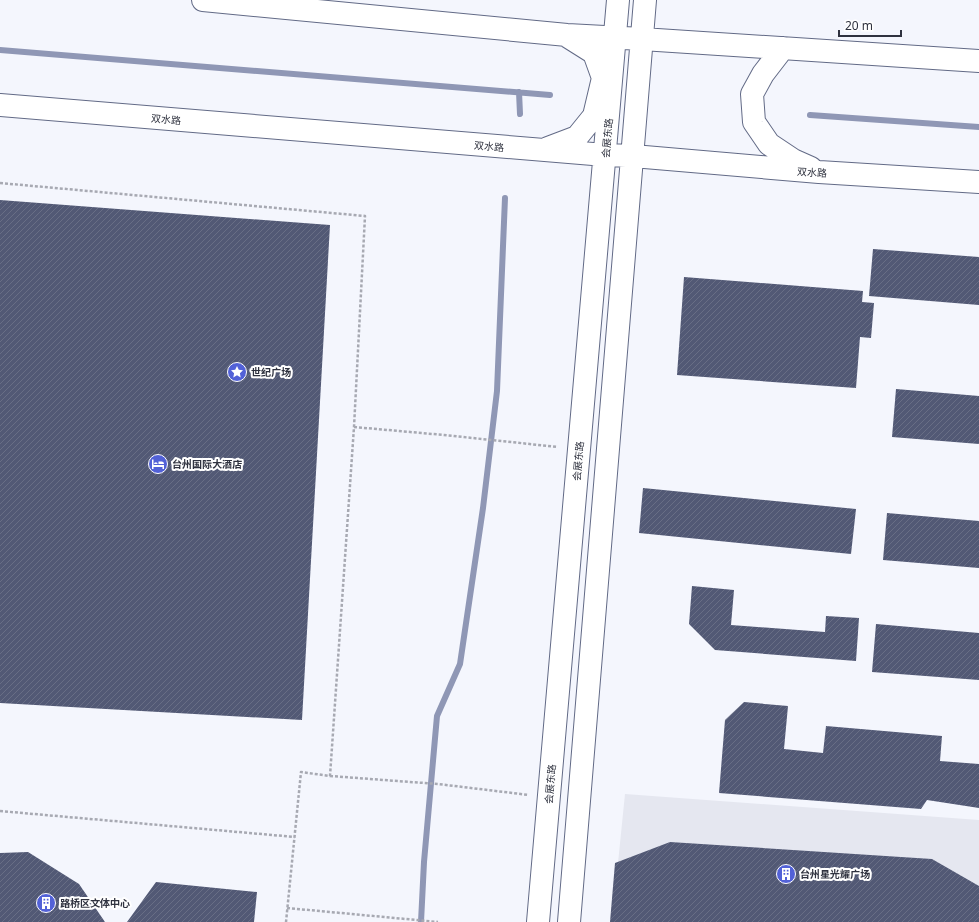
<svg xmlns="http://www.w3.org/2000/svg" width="979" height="922" font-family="'Noto Sans','Noto Sans SC',sans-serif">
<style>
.built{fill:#e5e7f0}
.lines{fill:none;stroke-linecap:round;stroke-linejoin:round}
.stream{stroke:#8f97b5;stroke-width:6}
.building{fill:url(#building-hatch)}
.secondary-casing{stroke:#626a86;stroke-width:24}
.path{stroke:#a7a9b2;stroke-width:2.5;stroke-dasharray:3 2;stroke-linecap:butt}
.secondary{stroke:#fff;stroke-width:22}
.labels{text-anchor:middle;stroke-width:4;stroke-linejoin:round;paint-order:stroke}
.street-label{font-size:10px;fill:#2f323f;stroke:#fff}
.poi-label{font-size:10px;font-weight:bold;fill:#2f323f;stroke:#fff;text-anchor:start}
</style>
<defs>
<pattern id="building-hatch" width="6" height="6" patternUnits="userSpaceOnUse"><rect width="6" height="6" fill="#525975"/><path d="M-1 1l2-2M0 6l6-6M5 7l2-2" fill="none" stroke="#686e85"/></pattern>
</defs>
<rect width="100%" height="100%" fill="#f4f6fd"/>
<path class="built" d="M625 794 979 820V922H612Z"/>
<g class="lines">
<path class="stream" d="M0 50 550 95
M519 92 520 114
M810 115 979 127
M421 922 424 862 437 716 460 664 483 508 497 391 505 198"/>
</g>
<path class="building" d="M0 200 330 225 302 720 0 703Z
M873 249 979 257V305L869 296Z
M684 277 863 291 862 302 874 303 871 338 860 337 856 388 677 375Z
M896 389 979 396V444L892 437Z
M643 488 856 509 851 554 639 533Z
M887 513 979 521V568L883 560Z
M692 586 734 590 731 625 825 632 826 616 859 618 856 661 715 650 689 624Z
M876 624 979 633V680L872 672Z
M744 702 788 706 784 749 823 753 826 726 942 736 940 761 979 764V808L927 800 921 809 719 793 725 720Z
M670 842 932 859 979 886V922H610L615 863Z
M28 852 79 884 105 922H0V853Z
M156 882 257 892 254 922H127Z"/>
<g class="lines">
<defs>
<path id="secondary" d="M203 0 567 35 642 39 979 61
M783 48 763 74 752 94 754 122 769 144 793 160 811 168
M0 105 605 155 633 156 819 172 979 182
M548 148 577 137 594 116 603 78 594 53 567 36
M538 922 618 0
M569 922 645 0"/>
</defs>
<use href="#secondary" class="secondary-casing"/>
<path class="path" d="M0 183 365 216 354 427 330 776 301 772 286 922
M354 427 444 435 558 447
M330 776 438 784 529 795
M0 811 295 837
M287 908 438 922"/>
<use href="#secondary" class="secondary"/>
</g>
<defs>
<symbol id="sight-disc" viewBox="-11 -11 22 22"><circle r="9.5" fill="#5261d7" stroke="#fff"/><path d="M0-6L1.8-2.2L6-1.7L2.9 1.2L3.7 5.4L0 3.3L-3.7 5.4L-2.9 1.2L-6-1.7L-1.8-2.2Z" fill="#fff"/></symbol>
<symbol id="hotel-disc" viewBox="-11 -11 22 22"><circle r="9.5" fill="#5261d7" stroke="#fff"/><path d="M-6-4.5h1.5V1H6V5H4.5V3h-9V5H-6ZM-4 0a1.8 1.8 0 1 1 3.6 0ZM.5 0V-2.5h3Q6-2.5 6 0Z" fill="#fff"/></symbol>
<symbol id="building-disc" viewBox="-11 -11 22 22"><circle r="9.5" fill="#5261d7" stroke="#fff"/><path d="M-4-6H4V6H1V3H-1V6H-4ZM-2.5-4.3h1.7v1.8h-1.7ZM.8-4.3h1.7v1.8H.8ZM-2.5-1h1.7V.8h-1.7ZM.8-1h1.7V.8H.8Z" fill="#fff"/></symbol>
</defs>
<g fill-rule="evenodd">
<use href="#sight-disc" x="226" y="361" width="22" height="22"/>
<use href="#hotel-disc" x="147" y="453" width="22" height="22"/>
<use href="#building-disc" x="775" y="863" width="22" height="22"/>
<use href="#building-disc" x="35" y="892" width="22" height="22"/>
</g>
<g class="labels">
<g class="street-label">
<text transform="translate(166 119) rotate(5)" y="4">双水路</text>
<text transform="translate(607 138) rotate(-85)" y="4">会展东路</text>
<text transform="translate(489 146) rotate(5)" y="4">双水路</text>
<text transform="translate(812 172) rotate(4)" y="4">双水路</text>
<text transform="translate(578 461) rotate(-85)" y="4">会展东路</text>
<text transform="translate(550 784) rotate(-85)" y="4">会展东路</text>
</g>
<g class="poi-label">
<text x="251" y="376">世纪广场</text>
<text x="172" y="468">台州国际大酒店</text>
<text x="800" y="878">台州星光耀广场</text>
<text x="60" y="907">路桥区文体中心</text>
</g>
</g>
<path d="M839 30v6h62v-6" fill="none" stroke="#2f323f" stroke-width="2"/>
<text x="845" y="30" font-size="12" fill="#2f323f" stroke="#ffffff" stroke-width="3" paint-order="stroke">20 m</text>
</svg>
